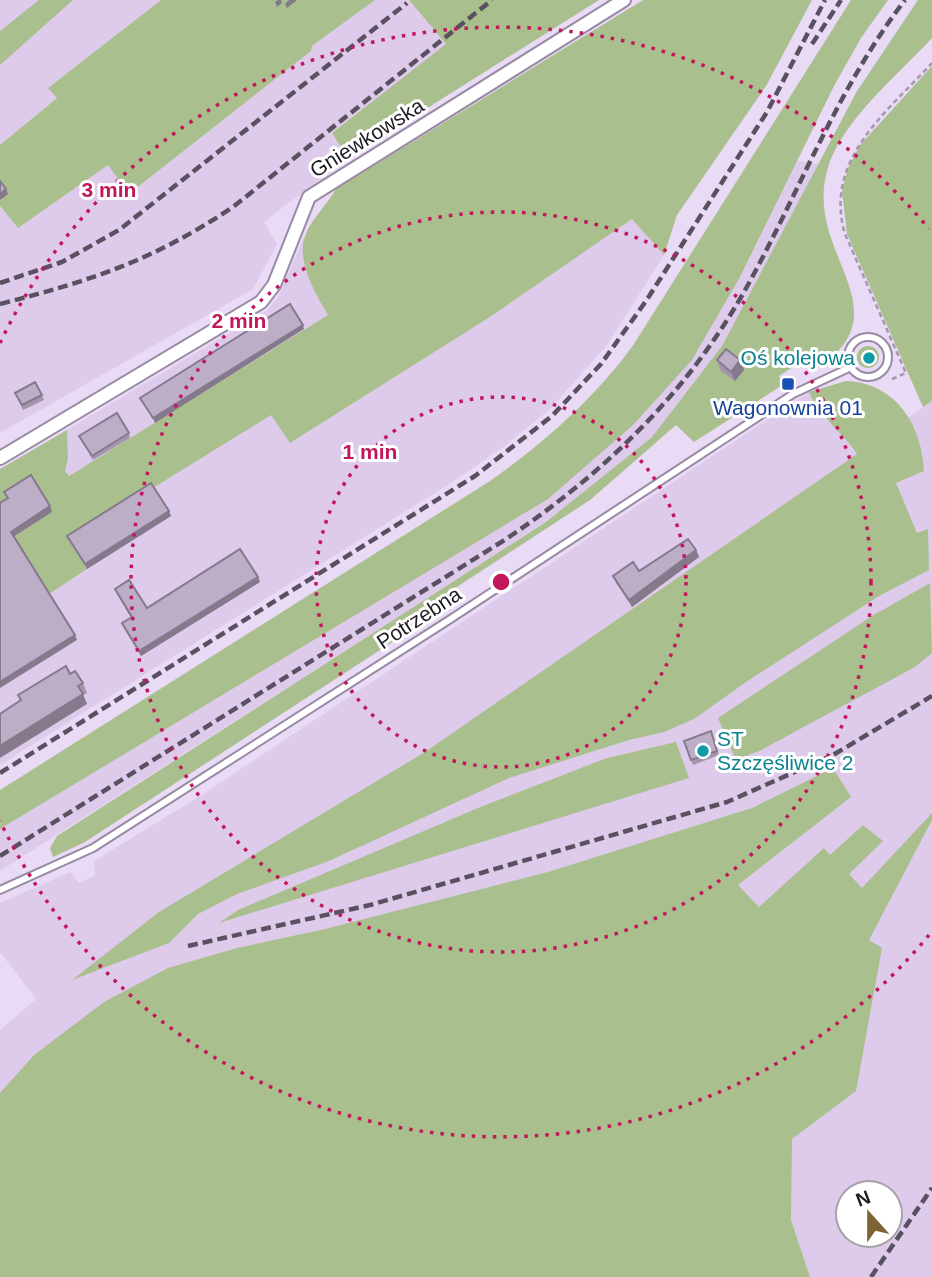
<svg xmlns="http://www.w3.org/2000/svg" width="932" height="1277" font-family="Helvetica,sans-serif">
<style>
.built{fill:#decbec;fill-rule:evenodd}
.green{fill:#aabf8e}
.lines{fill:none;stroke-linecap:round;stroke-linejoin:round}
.lane-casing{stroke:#988aa3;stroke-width:10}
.street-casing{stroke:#988aa3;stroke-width:16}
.path{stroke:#a498ad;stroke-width:2.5;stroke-dasharray:5 3.5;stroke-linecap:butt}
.lane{stroke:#fff;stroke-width:6}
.street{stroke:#fff;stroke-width:12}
.rail{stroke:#59515f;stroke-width:4.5;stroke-dasharray:10 5;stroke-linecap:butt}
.wall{fill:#a396ac}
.shaded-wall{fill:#847a8c}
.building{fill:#bdaec8;stroke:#847a8c;stroke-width:2}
.ring{fill:none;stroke:#c2185b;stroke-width:3.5;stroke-dasharray:3.5 7}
.culture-dot{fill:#0f9aa8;stroke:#fff;stroke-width:2.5}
.transit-dot{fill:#1a4fb4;stroke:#fff;stroke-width:2.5}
.labels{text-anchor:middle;stroke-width:6;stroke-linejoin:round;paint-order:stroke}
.street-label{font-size:21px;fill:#1f1a23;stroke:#fff}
.culture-label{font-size:21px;fill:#0d838f;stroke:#fff;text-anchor:end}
.transit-label{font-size:21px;fill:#164399;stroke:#fff}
.centre{fill:#c2185b;stroke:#fff;stroke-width:3.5}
.ring-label{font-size:21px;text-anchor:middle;font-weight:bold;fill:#c2185b;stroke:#fff;stroke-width:6;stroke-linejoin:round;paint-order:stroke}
</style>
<rect width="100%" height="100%" fill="#e9daf5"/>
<path class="built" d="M0 0H161L48 88 57 98 0 145Z
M375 0H409L446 44 332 133 348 158 264 222 277 244 253 289 0 433V206L18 228 109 164 130 194 311 51 312 46Z
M797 161 819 164 722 346 652 437 546 522 0 871V829L345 621 740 277Z
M632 219 664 255 607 345 550 409 506 445 454 481 0 765V602L86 568 69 540 271 414 290 443 490 317Z
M304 237V258L312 285 328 315 69 476 65 471 68 459 67 430 266 311 278 297Z
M809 392 823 418 838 429 857 453 932 401V1277H0V1030L36 999 0 952V903L70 872 79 883 95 875 94 861 200 796ZM848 1193H890V1235H848Z"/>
<path class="green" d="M39 0H73L0 65V31Z
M161 0H375L312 46 311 51 129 194 108 165 18 228 0 206V145L57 98 48 88Z
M409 0H599L348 158 332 133 446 44Z
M643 0H812L766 86 677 215 664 255 632 219 490 317 290 443 271 415 69 540 87 569 49 594 12 536 19 518 0 517V469L67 430 68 459 65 471 69 476 328 315C316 295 296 261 305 236 311 219 327 205 336 189Z
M851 0H888L861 38 834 86 740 277 692 360 633 425 548 499 0 829V790L490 481C544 443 596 397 634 344Z
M918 0H932V38C899 74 839 123 827 171 804 256 908 310 814 371L805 359 779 376 784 384 694 442 676 425 590 500 420 611V624L85 842 53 857 50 848 57 836 546 522 652 437 722 346 857 91Z
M932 66V401L923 407 847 234 842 191 848 168 860 145Z
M857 357a11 11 0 1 1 22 0a11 11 0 1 1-22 0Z
M846 381C896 383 922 425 924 471L896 483 917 533 928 529 929 570 879 596 746 682 694 719 664 732 629 740 509 778 329 861 237 894 198 914 169 943 72 980 159 912 425 752 857 454C842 431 820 418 809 392Z
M930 583 932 653 915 667 761 750 736 760 718 718 872 616Z
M676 742 689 778 219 923 238 910 478 808 607 758Z
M833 768 851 797 738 885 759 907 824 848 830 855 863 825 883 841 849 874 862 888 932 813V820L869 940 882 948 856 1091 792 1139 791 1220 810 1277H0V1093L34 1055 104 1002 168 968 237 948 325 929 548 872 752 808Z"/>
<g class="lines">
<defs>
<path id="lane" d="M848 357a20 20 0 1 1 40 0a20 20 0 1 1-40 0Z
M0 890 93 848 449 620 793 394 851 367"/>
<path id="street" d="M0 458 261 302 274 285 309 197 624 0"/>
</defs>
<use href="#lane" class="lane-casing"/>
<use href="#street" class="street-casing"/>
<path class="path" d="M892 379 906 373 845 234C823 160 887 112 932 63"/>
<use href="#lane" class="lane"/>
<use href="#street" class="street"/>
<path class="rail" d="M812 44 841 0
M0 283 62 262 119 230 407 3
M0 304C93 280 152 261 233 207L492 0
M0 773 475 476 552 416 601 364 646 301 767 112 825 0
M0 856 503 541C604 474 690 391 749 283 801 188 839 86 905 0
M188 946 370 905 727 802 833 755 932 696
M871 1277 932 1188"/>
</g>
<path class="wall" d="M717 360H740L744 370 735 381 720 370Z
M15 393 42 395 44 400 23 410Z
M129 433 130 438 93 460 79 436Z
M169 511 171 516 87 569 69 540 67 536Z
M696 550 699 557 632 607 616 583 613 576 639 571Z
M260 582 141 656 124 628 122 623 131 618 117 594 115 589 147 608Z
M83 683 87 693 83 695 87 704 20 701 18 695Z
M711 731 719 755 693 765 684 741Z"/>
<path class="shaded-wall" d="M278 0H281L282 3 277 7 275 2Z
M289 0H296V1L287 8 285 4Z
M6 189 8 194 0 200V194Z
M303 325 304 329 155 423 153 418Z
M740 360 744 370 735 381 731 372Z
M50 506 52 512 13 537 11 532Z
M169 511 171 516 87 569 85 564Z
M696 550 699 557 632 607 629 600Z
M258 577 260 582 141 656 139 651Z
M75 635 77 640 0 688V682Z
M83 694 87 704 0 758V746Z"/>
<path class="building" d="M0 181 6 189 0 194Z
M290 304 303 325 153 418 140 398Z
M726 349 740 360 731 372 717 360Z
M35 382 42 395 22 405 15 393Z
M117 413 129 433 92 456 79 436Z
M31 475 50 506 11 532 75 635 0 682V503L8 498 4 492Z
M151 483 169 511 85 564 67 536Z
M688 539 696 550 629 600 613 576 633 562 639 571Z
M240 549 258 577 139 651 122 623 132 617 115 589 129 580 147 608Z
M66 666 70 674 75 671 83 683 78 686 83 694 0 746V714L21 700 18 695Z
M711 731 717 751 691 760 684 741Z"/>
<g class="ring">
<circle cx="501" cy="582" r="185"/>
<circle cx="501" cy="582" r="370"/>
<path d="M929 935A555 555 0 0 1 0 821M0 343A555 555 0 0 1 929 229"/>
</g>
<g class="culture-dot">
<circle cx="869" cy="358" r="7"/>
<circle cx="703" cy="751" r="7"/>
</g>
<rect class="transit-dot" x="781" y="377" width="14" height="14" rx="3.5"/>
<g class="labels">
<g class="street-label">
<text transform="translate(367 138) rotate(-32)" y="7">Gniewkowska</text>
<text transform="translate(419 618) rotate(-33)" y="7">Potrzebna</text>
</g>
<g class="culture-label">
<text x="855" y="365">Oś kolejowa</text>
<text x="717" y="746" text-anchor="start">ST<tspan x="717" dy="24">Szczęśliwice 2</tspan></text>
</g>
<g class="transit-label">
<text x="788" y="415">Wagonownia 01</text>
</g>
</g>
<circle cx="501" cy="582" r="10" class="centre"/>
<g class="ring-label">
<text x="109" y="197">3 min</text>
<text x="239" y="328">2 min</text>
<text x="370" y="459">1 min</text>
</g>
<g transform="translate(869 1214) rotate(339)"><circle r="33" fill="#ffffff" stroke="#a5a3a7" stroke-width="2"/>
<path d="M0-5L12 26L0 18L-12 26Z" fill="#7b6535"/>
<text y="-10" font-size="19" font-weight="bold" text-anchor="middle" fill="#1f1a23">N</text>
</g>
</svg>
